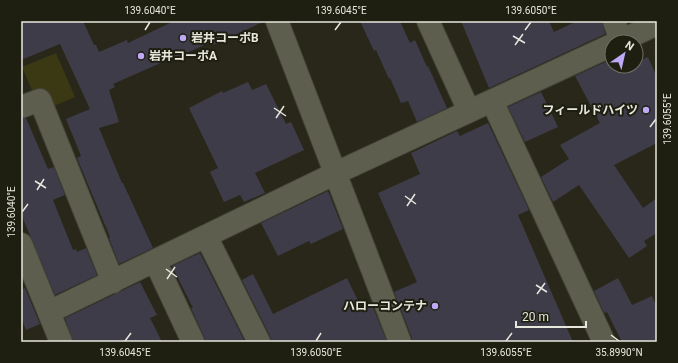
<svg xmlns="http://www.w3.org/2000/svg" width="678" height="363" font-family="Roboto,'Noto Sans JP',sans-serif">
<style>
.green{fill:#3b3913}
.building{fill:#3f3c49}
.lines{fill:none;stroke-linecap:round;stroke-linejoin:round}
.minor-casing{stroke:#444439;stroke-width:24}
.minor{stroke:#5e5e4f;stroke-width:22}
.ticks{fill:none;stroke:#e7e7de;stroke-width:1.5}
.poi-dot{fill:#bda9f5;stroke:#1e1e11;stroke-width:1.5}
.labels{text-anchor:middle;stroke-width:4;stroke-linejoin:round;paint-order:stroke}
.poi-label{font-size:12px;font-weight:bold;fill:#e7e7de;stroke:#1e1e11;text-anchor:start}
.neatline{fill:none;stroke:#e7e7de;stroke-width:1.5}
.ticks-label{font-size:10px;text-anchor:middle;fill:#e7e7de}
</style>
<rect width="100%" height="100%" fill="#28271a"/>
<path class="green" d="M56 53 75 97 49 108 34 95 22 67Z"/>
<path class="building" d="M21 21H83L94 45H96L99 52 127 40 128 43 174 21H265L213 45 211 42 173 59 172 58 113 84 115 87 109 90 119 122 99 128 122 183H123L153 248 119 264 109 238 110 237 77 158 81 156 66 119 90 109 60 44 21 60Z
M360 21H400L410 43 415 40 427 67 428 66 447 108 417 122 408 101 401 103 390 78 389 79 376 50 374 51Z
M461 21H549L554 32 577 21H602L605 34 489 88Z
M648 57 657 77V143L614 165 643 208 657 198V233L644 241 647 246 629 258 579 185 553 202 541 177 569 159 560 145 600 123 575 76 612 59V66H615L617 71 627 66H636V62Z
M248 82 252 90 266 84 286 124 291 122 304 150 255 173 265 193 244 202 240 195 224 202 210 172 218 168 189 108 222 91 223 93Z
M541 92 558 127 525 142 508 107Z
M26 118 48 169 54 167 65 195 53 200 73 250 76 249 77 252 86 248 97 275 55 295 21 214V119Z
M488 123 529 210 518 215 573 342H412V338L394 292 417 282 378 193 420 174 411 153 457 131 460 136Z
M328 191 343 229 311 244 309 241 278 256 261 223Z
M200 253 245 342H205L204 337 191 308H193L172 266Z
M253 274 273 314 347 278 361 307 371 302 387 342H271L270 336 242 280Z
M618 278 632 305 652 296 657 307V342H622L607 312 604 313 594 291Z
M140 282 157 315 150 318 162 342H73L65 318Z
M25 288 40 324 26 330 21 318V290Z"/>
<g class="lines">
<defs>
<path id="minor" d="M277 21 400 342
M428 21 469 111
M614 21 621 41
M618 42 657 24
M492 101 604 342
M21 107 40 100 113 282
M206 236 259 342
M21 244 61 342
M155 261 193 342
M49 312 336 173 612 45"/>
</defs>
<use href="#minor" class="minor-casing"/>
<use href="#minor" class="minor"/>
</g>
<path class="ticks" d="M145 30 150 22M335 30 341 22M525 30 531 22M513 36 525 43M515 45 523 34M274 108 286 116M276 118 284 106M650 127 656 119M35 181 46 188M37 190 44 179M405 196 416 204M407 206 415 194M22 212 28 204M166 269 177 277M167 279 175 267M536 285 547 292M537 294 545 283M611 335 619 341M125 341 131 333M316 341 321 333M506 341 512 333"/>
<g class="poi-dot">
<circle cx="183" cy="38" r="4"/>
<circle cx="141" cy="56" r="4"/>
<circle cx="646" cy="110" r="4"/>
<circle cx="435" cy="306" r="4"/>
</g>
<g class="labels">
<g class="poi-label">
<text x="191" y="42">岩井コーポB</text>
<text x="149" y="60">岩井コーポA</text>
<text x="638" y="114" text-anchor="end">フィールドハイツ</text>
<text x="427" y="310" text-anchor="end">ハローコンテナ</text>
</g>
</g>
<rect width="678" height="363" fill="none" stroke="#1e1e11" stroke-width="44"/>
<g transform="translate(624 54) rotate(34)"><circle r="19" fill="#1e1e11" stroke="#6e6e63"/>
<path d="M0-3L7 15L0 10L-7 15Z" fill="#bda9f5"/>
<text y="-6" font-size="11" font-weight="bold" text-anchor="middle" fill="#e7e7de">N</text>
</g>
<path d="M516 321v6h70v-6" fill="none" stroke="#e7e7de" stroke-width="2"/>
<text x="522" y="321" font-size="12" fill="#e7e7de" stroke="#1e1e11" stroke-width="3" paint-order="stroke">20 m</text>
<rect x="22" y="22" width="634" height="319" class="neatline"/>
<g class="ticks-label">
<text x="150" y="14">139.6040°E</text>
<text x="341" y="14">139.6045°E</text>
<text x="531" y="14">139.6050°E</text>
<text transform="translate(667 119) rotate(-90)" y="4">139.6055°E</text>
<text transform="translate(11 212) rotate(-90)" y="4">139.6040°E</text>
<text x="125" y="356">139.6045°E</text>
<text x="316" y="356">139.6050°E</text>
<text x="506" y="356">139.6055°E</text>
<text x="619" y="356">35.8990°N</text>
</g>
</svg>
